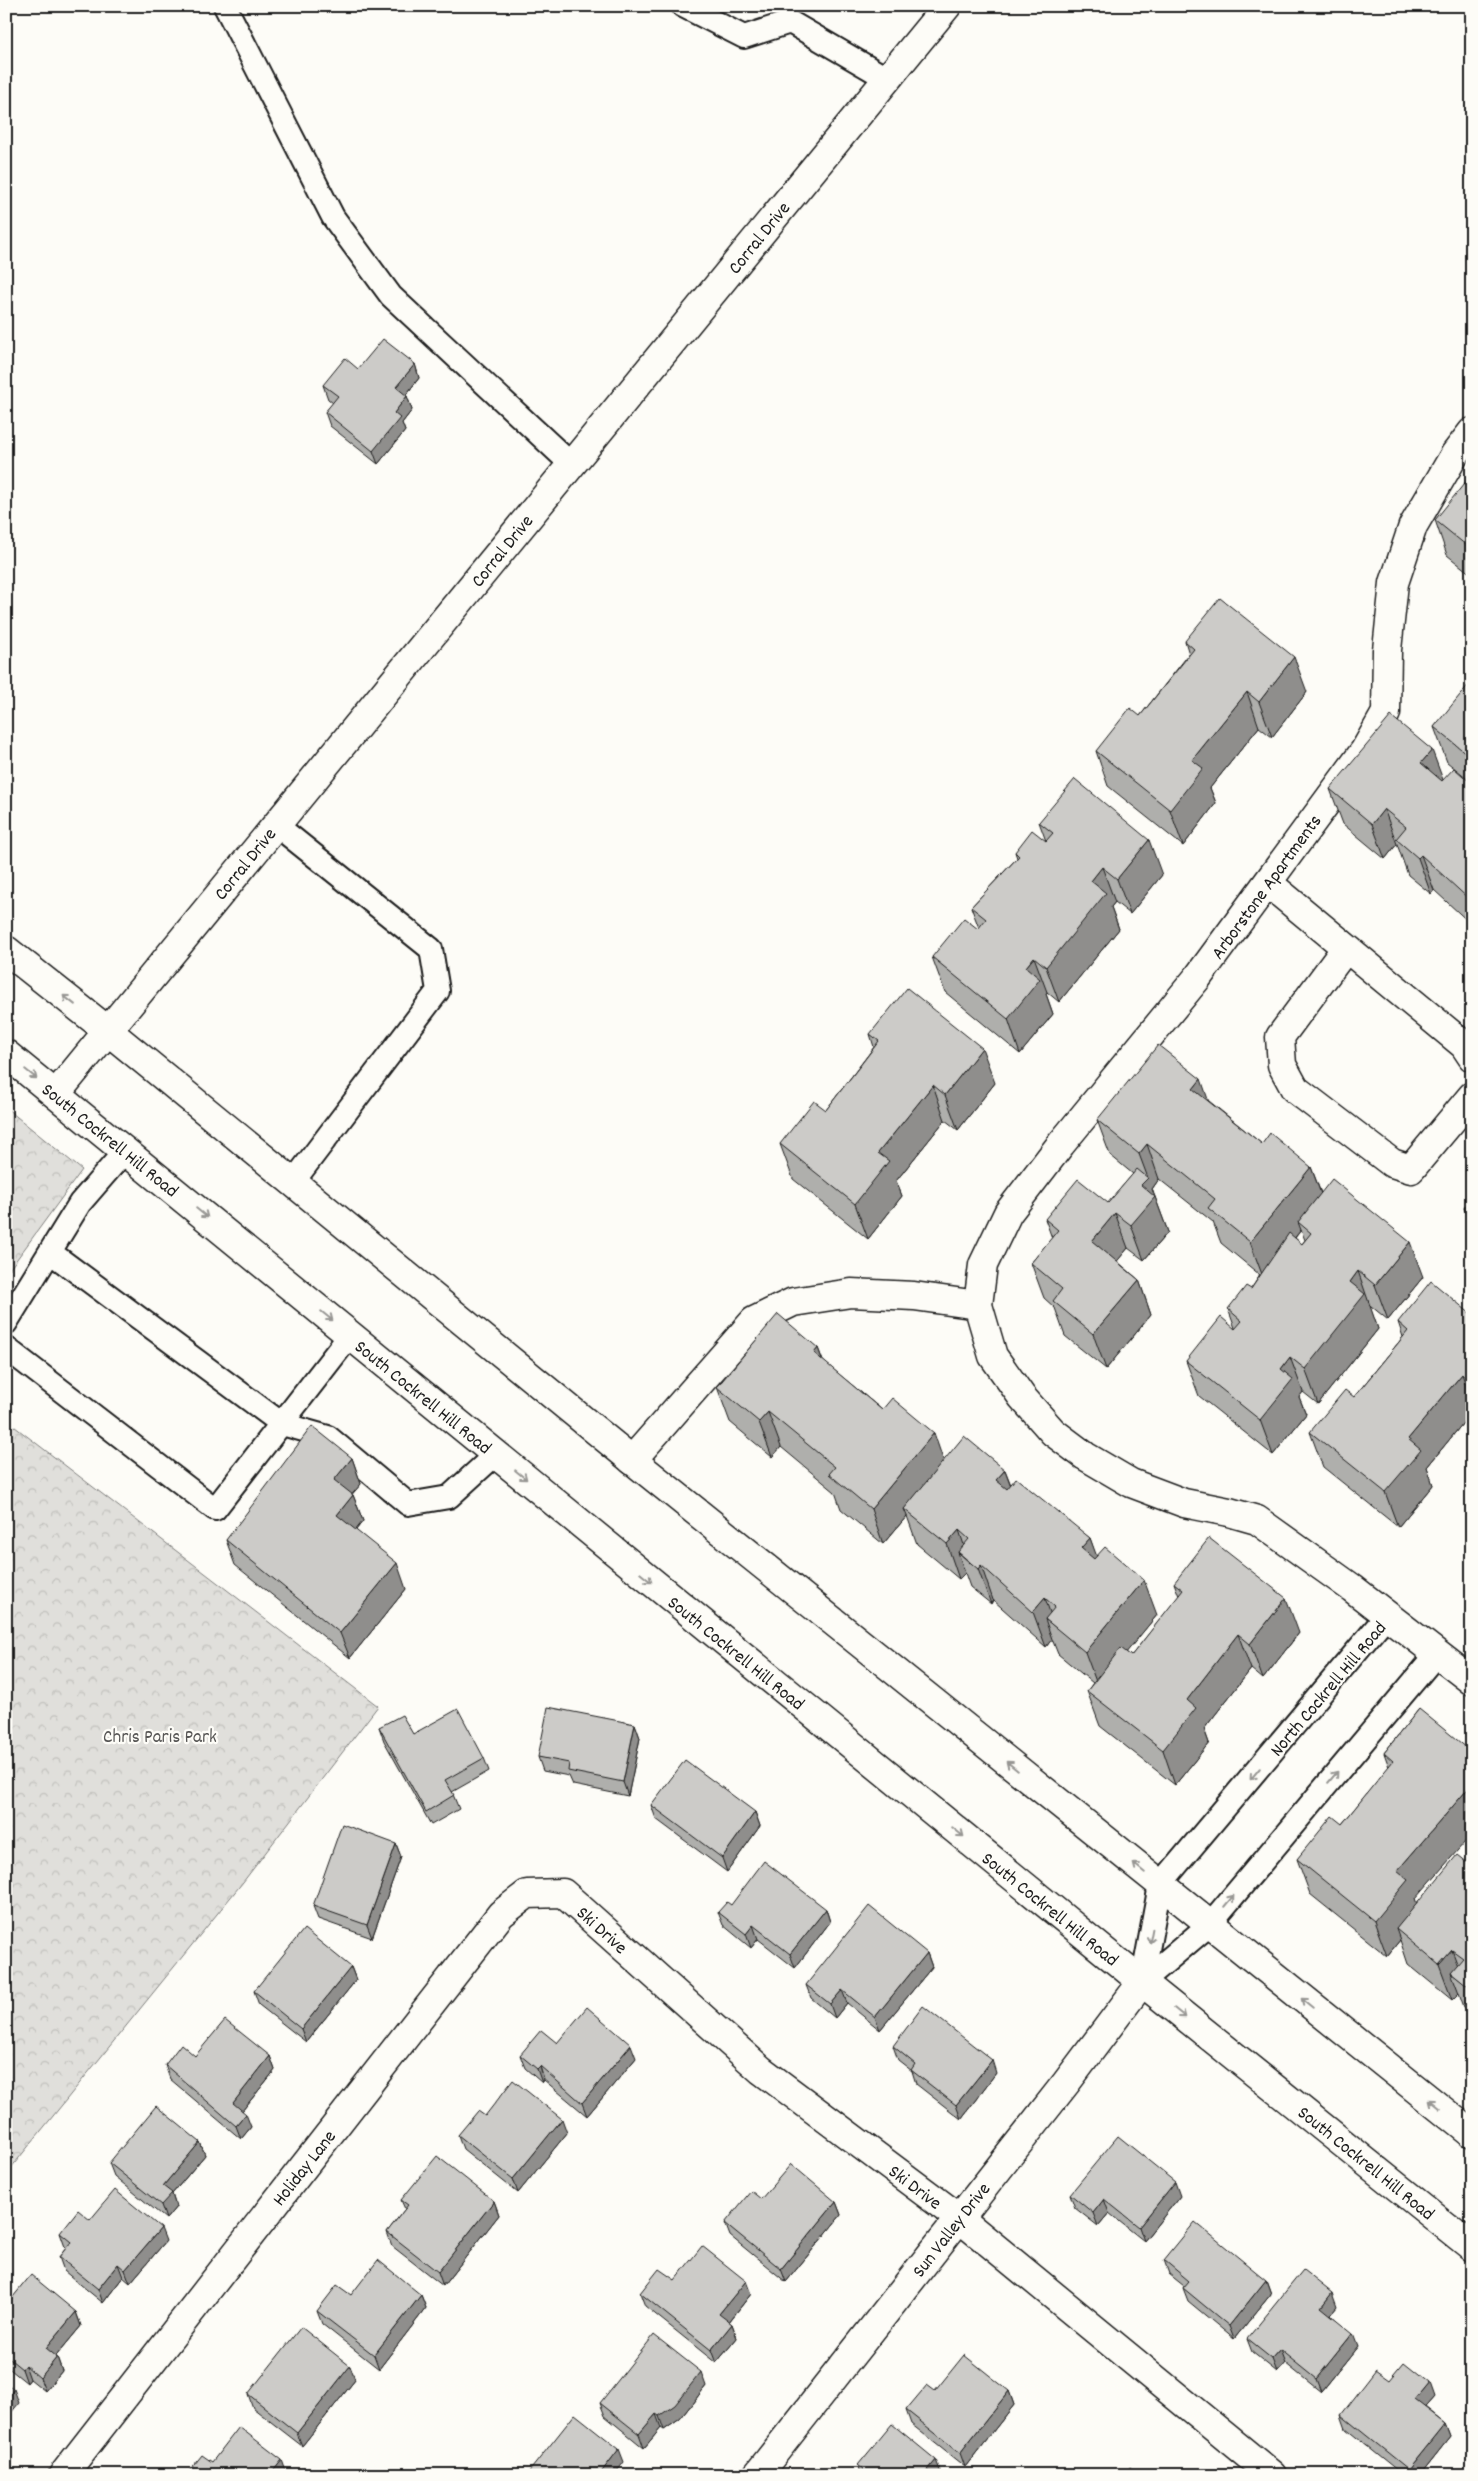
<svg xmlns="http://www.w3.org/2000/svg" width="1478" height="2481" font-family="Dekko,sans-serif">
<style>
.park{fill:url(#park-crowns);stroke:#7e7e7c}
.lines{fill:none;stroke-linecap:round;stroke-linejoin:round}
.service-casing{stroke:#1c1c1c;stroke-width:26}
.minor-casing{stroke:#1c1c1c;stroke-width:31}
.secondary-casing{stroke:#1c1c1c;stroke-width:31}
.service{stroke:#fdfcf7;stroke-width:22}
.minor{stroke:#fdfcf7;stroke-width:28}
.secondary{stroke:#fdfcf7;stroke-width:28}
.wall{fill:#afafac;stroke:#1c1c1c;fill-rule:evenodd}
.shaded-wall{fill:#8f8e8c;stroke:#1c1c1c}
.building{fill:#cccbc8;stroke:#1c1c1c}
.oneway{stroke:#989794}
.labels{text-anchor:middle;stroke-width:4.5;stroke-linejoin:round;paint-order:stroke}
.street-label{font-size:19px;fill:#1c1c1c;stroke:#fdfcf7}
.park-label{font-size:19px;fill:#575655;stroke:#fdfcf7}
</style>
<defs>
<pattern id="park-crowns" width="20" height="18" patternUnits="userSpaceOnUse" patternTransform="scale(1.25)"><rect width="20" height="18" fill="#e0dfdb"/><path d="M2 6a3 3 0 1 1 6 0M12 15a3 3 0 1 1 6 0" fill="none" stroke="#c0bfbb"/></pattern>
</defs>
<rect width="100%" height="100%" fill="#fdfcf7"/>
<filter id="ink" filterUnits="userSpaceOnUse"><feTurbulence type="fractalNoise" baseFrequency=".02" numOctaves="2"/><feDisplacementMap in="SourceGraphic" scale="10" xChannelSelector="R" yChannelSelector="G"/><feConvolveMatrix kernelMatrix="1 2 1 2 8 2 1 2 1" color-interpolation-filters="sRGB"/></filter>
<g filter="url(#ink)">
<path class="park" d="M6 1108 82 1170 6 1274Z
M6 1420 378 1706 243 1882 6 2174Z"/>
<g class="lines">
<defs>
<path id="service" d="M225 6 333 217 391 296 571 464
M683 6 744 37 790 22 888 79
M275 824 431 949 438 991 293 1182
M50 1252 282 1424 328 1437 408 1504 449 1497 496 1454
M6 1323 80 1203 125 1151
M6 1348 215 1509 350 1335
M1142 1982 1160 1885 1387 1615
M1142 1982 1209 1925 1436 1655"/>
<path id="minor" d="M1472 432 1455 454 1413 526 1394 583 1387 650 1386 713 1365 750 1198 977 1061 1144 1008 1213 983 1265 978 1305 993 1356 1022 1397 1053 1432 1085 1456 1131 1483 1184 1503 1229 1512 1257 1520 1352 1588 1472 1681
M1268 883 1464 1045 1472 1057
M1346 948 1280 1037 1282 1065 1295 1089 1392 1163 1411 1169 1472 1096
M56 1094 947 6
M632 1460 754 1321 793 1302 851 1293 914 1296 978 1305
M63 2475 501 1914 527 1894 563 1893 761 2070 959 2218 1272 2475
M757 2475 1066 2083 1142 1982"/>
<path id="secondary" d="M6 950 107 1030 632 1460 1472 2134
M6 1054 1142 1982 1472 2247"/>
</defs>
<use href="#service" class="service-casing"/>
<use href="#minor" class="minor-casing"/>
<use href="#secondary" class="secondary-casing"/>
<use href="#service" class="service"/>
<use href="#minor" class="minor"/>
<use href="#secondary" class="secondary"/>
</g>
<path class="wall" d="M415 364 419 378 406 395 407 396 412 410 402 423 405 431 378 464 330 426 325 412 333 403 328 399 323 385 358 369Z
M1472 482V575L1447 555 1435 520Z
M1185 641 1307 692 1272 737 1259 727 1210 788 1216 803 1183 846 1108 786 1096 751 1140 716 1189 654Z
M1472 686V782L1447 762 1434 727Z
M1443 780 1472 784V925L1434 890 1431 894 1408 875 1397 844 1385 859 1343 824 1330 789Z
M1039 822 1162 875 1130 914 1115 902 1111 907 1119 929 1059 1002 1047 992 1046 994 1053 1014 1020 1054 945 992 932 957 979 928 971 907 1017 858 1015 852 1046 841Z
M870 1034 995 1083 958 1130 945 1120 896 1181 902 1196 868 1239 793 1179 780 1144 826 1110 874 1047Z
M1209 1101 1262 1144 1311 1167 1321 1193 1423 1277 1388 1320 1371 1306 1370 1307 1378 1329 1318 1404 1303 1392 1299 1397 1306 1414 1273 1455 1199 1396 1186 1361 1235 1328 1228 1309 1251 1289 1260 1275 1221 1243 1213 1222 1159 1179 1152 1189 1154 1195 1155 1197 1168 1232 1144 1260 1128 1248 1117 1261 1139 1280 1151 1315 1106 1369 1065 1336 1055 1308 1044 1298 1031 1263 1052 1238 1045 1219 1108 1203 1133 1174 1110 1155 1097 1120ZM1301 1230 1305 1240 1302 1244 1295 1238Z
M1472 1198V1229L1464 1208Z
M1472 1315V1412L1427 1467 1433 1485 1398 1527 1323 1467 1310 1432 1354 1397 1403 1337 1398 1322Z
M818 1348 823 1361 944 1461 1005 1470 1011 1485 1090 1538 1096 1556 1157 1615 1126 1652 1131 1656 1179 1596 1174 1583 1299 1633 1263 1679 1251 1669 1204 1729 1209 1743 1175 1785 1100 1726 1087 1691 1093 1683 1058 1654 1052 1639 1046 1647 993 1600 991 1604 970 1587 965 1573 959 1579 917 1544 907 1516 883 1544 841 1509 835 1492 781 1447 772 1457 730 1422 717 1387Z
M352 1458 361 1484 352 1494 353 1495 363 1521 356 1530 406 1589 350 1658 235 1565 226 1540Z
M1419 1709 1415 1899 1416 1904 1472 1867V2013L1464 2007 1459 1993 1452 2000 1408 1964 1400 1940 1387 1956 1310 1894 1297 1859 1342 1824 1389 1767 1384 1753Z
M635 1724 640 1738 628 1796 573 1785 569 1776 543 1771 538 1757Z
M379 1727 413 1734 484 1758 489 1771 452 1792 459 1809 431 1825 384 1741Z
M651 1805 755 1812 760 1826 727 1872 656 1819Z
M396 1844 401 1857 372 1938 318 1919 313 1906Z
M731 1905 826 1909 830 1922 795 1968 758 1939 751 1948 723 1925 718 1912Z
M927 1953 932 1967 880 2030 847 2003 835 2018 811 1998 806 1985Z
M351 1967 356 1980 306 2042 259 2005 254 1991Z
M557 2043 636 2058 587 2116 544 2080 542 2083 525 2068 520 2055Z
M893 2046 996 2073 961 2119 916 2084 912 2071 898 2060Z
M195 2056H270L275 2070 242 2111 251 2127 241 2139 170 2079 165 2065Z
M485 2116 567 2133 518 2193 463 2149 458 2135Z
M200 2142 205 2155 172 2194 176 2207 166 2219 114 2176 109 2163Z
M1070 2194 1180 2196 1144 2241 1109 2213 1098 2226 1075 2208Z
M761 2199 836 2202 841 2215 786 2282 730 2236 725 2223Z
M401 2200 494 2201 499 2215 443 2286 392 2246 387 2232 405 2209Z
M90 2220 166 2241 130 2283 123 2277 103 2303 64 2271 59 2257 66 2248 65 2247 60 2233Z
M1164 2260 1266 2280 1271 2294 1234 2339 1188 2301 1183 2288 1184 2286 1169 2274Z
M675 2280 751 2294 729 2322 732 2324 737 2338 716 2363 645 2306 640 2293Z
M351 2295H421L426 2308 379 2369 322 2324 317 2311Z
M6 2301 8 2303 76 2312 81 2326 56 2356 57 2357 62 2371 45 2391 30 2379 27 2383 6 2366Z
M1337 2307 1331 2314 1358 2346 1321 2392 1285 2363 1277 2372 1252 2352 1247 2339Z
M355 2380 302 2446 253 2408 248 2394Z
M1390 2380 1434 2397 1425 2407 1445 2423 1450 2436 1419 2475H1403L1346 2429 1341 2415Z
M706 2386 680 2419 664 2430 661 2428 644 2448 605 2416 600 2403Z
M935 2391H1009L1014 2405 965 2467 911 2424 906 2410Z
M858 2465 941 2473 861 2474Z"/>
<path class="shaded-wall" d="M415 364 419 378 401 401 396 387Z
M407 396 412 410 402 423 405 431 378 464 373 451 394 413Z
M1294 657 1307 692 1272 737 1259 702Z
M1247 692 1259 727 1210 788 1216 803 1183 846 1170 810 1192 760Z
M1432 750 1445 785 1421 763Z
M1384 809 1397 844 1385 859 1372 824Z
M1149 840 1162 875 1130 914 1117 879Z
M1421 855 1434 890 1431 894 1418 858Z
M1102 867 1115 902 1111 907 1119 929 1059 1002 1046 967 1091 881Z
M1034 957 1047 992 1046 994 1053 1014 1020 1054 1008 1019 1026 967Z
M982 1048 995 1083 958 1130 945 1095Z
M1201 1079 1213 1114 1193 1089Z
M933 1085 945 1120 896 1181 902 1196 868 1239 855 1204 878 1153Z
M1147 1144 1159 1179 1152 1189 1155 1197 1168 1232 1144 1260 1131 1225 1141 1185 1148 1178 1139 1154Z
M1311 1167 1324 1202 1298 1222 1301 1230 1263 1277 1250 1242Z
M1115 1213 1128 1248 1105 1276 1092 1241Z
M1410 1242 1423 1277 1388 1320 1375 1285Z
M1358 1271 1378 1329 1318 1404 1305 1369 1350 1282Z
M1139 1280 1151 1315 1106 1369 1093 1334Z
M818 1348 831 1383 814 1353Z
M1290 1357 1303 1392 1299 1397 1306 1414 1273 1455 1260 1420 1281 1369Z
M1462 1374 1472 1402V1412L1427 1467 1433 1485 1398 1527 1385 1492 1408 1439Z
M768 1412 781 1447 772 1457 759 1422Z
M934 1433 946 1468 904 1509 907 1516 883 1544 871 1509Z
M352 1458 361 1484 343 1505 334 1480Z
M1005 1470 1018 1505 996 1480Z
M353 1495 363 1521 347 1541 337 1515Z
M959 1530 970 1563 958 1552 965 1573 959 1579 947 1544Z
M1090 1538 1103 1573 1081 1548Z
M397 1563 406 1589 350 1658 340 1633Z
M981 1565 993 1600 991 1604 978 1569Z
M1144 1580 1157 1615 1098 1687 1085 1652Z
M1045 1598 1055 1627 1045 1619 1052 1639 1046 1647 1033 1612Z
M1286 1598 1299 1633 1263 1679 1250 1644Z
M1238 1634 1251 1669 1204 1729 1209 1743 1175 1785 1163 1750 1187 1700Z
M635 1724 640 1738 628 1796 623 1782Z
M1472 1784V1834L1415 1899 1420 1915 1396 1929 1400 1940 1387 1956 1374 1921 1397 1871Z
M755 1812 760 1826 727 1872 722 1858Z
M396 1844 401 1857 372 1938 367 1925Z
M826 1909 830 1922 795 1968 790 1954Z
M753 1925 758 1939 751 1948 746 1934Z
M1452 1950 1464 1982 1451 1972 1459 1993 1452 2000 1439 1965Z
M927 1953 932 1967 880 2030 875 2017Z
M351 1967 356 1980 306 2042 301 2029Z
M842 1990 847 2003 835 2018 830 2004Z
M631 2045 636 2058 587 2116 582 2103Z
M270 2056 275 2070 238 2116 233 2103Z
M992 2060 996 2073 961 2119 956 2105Z
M540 2066 544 2080 542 2083 537 2069Z
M246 2114 251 2127 241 2139 236 2126Z
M562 2119 567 2133 518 2193 513 2179Z
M200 2142 205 2155 172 2194 176 2207 166 2219 161 2205 163 2186Z
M1175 2182 1180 2196 1144 2241 1139 2227Z
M1104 2199 1109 2213 1098 2226 1093 2213Z
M494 2201 499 2215 443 2286 438 2272Z
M836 2202 841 2215 786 2282 781 2269Z
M161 2228 166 2241 130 2283 125 2270Z
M118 2264 123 2277 103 2303 98 2289Z
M1266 2280 1271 2294 1234 2339 1229 2326Z
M746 2281 751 2294 724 2328 719 2314Z
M1332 2293 1337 2307 1326 2320 1321 2307Z
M421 2295 426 2308 379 2369 374 2355Z
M76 2312 81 2326 51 2362 46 2348Z
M732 2324 737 2338 716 2363 711 2350Z
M1353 2333 1358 2346 1321 2392 1316 2379Z
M1280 2350 1285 2363 1277 2372 1272 2359Z
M57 2357 62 2371 45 2391 40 2378Z
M25 2365 30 2379 27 2383 22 2369Z
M350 2366 355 2380 302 2446 297 2433Z
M701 2372 706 2386 680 2419 664 2430 659 2416Z
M1429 2383 1434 2397 1420 2413 1415 2400Z
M14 2389 19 2403 6 2419V2399Z
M1009 2391 1014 2405 965 2467 960 2453Z
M656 2414 661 2428 644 2448 639 2434Z
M1445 2423 1450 2436 1419 2475H1410L1408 2469Z
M619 2449 624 2462 614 2475H599Z
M282 2460 287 2474 286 2475H270Z
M936 2460 941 2473 940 2475H924Z"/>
<path class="building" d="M383 339 415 364 396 387 407 396 394 413 400 418 373 451 325 412 338 396 323 385 345 358 358 369Z
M1468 479 1472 482V550L1435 520Z
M1220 598 1294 657 1259 702 1247 692 1192 760 1203 768 1170 810 1096 751 1130 708 1140 716 1194 649 1185 641Z
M1469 684 1472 686V758L1434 727Z
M1391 716 1432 750 1421 763 1442 781 1454 768 1472 784V900L1471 901 1421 855 1418 858 1396 839 1406 827 1384 809 1372 824 1330 789Z
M1075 779 1149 840 1117 879 1102 867 1091 881 1106 893 1046 967 1034 957 1026 967 1040 979 1008 1019 932 957 964 918 978 929 986 919 971 907 1019 856 1015 852 1032 830 1046 841 1053 833 1039 822Z
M907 988 982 1048 945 1095 933 1085 878 1153 889 1161 855 1204 780 1144 814 1101 826 1110 879 1041 870 1034Z
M1158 1045 1201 1079 1193 1089 1262 1144 1270 1133 1311 1167 1250 1242 1208 1208 1215 1199 1147 1144 1139 1154 1097 1120Z
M1137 1169 1148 1178 1141 1185 1155 1197 1131 1225 1115 1213 1092 1241 1139 1280 1093 1334 1053 1301 1062 1289 1031 1263 1058 1230 1045 1219 1078 1179 1108 1203Z
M1332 1179 1410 1242 1375 1285 1358 1271 1350 1282 1365 1294 1305 1369 1290 1357 1281 1369 1293 1379 1260 1420 1186 1361 1221 1317 1235 1329 1242 1321 1228 1309 1246 1286 1251 1289 1289 1233 1302 1244 1311 1233 1298 1222Z
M1472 1198V1214L1464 1208Z
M1431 1281 1472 1315V1382L1462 1374 1408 1439 1421 1450 1385 1492 1310 1432 1345 1390 1354 1397 1408 1331 1398 1322Z
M778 1314 818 1348 814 1353 882 1410 892 1398 934 1433 871 1509 829 1474 835 1467 768 1412 759 1422 717 1387Z
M312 1426 352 1458 334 1480 353 1495 337 1515 397 1563 340 1633 226 1540Z
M964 1436 1005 1470 996 1480 1007 1489 1016 1478 1090 1538 1081 1548 1094 1559 1105 1547 1144 1580 1085 1652 1045 1619 1055 1607 1045 1598 1033 1612 981 1565 978 1569 958 1552 969 1539 959 1530 947 1544 904 1509Z
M1209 1538 1286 1598 1250 1644 1238 1634 1187 1700 1196 1708 1163 1750 1087 1691 1121 1648 1131 1656 1183 1590 1174 1583Z
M548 1707 635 1724 623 1782 568 1771 569 1763 538 1757Z
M458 1709 484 1758 445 1780 454 1795 426 1812 379 1727 402 1715 413 1734Z
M1419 1709 1472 1752V1784L1397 1871 1408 1880 1374 1921 1297 1859 1332 1816 1342 1824 1393 1761 1384 1753Z
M685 1760 755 1812 722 1858 651 1805Z
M342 1824 396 1844 367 1925 313 1906Z
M1457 1855 1472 1867V1989L1451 1972 1463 1958 1452 1950 1439 1965 1396 1929Z
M764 1861 826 1909 790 1954 753 1925 746 1934 718 1912 727 1902 731 1905Z
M869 1906 927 1953 875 2017 842 1990 830 2004 806 1985Z
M304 1929 351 1967 301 2029 254 1991Z
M923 2006 992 2060 956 2105 911 2070 915 2064 893 2046Z
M587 2007 631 2045 582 2103 540 2066 537 2069 520 2055 541 2030 557 2043Z
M225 2020 270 2056 233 2103 246 2114 236 2126 165 2065 181 2044 195 2056Z
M513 2080 562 2119 513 2179 458 2135 478 2111 485 2116Z
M156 2106 200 2142 163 2186 172 2193 161 2205 109 2163Z
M1118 2136 1175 2182 1139 2227 1104 2199 1093 2213 1070 2194Z
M437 2156 494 2201 438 2272 387 2232 408 2205 401 2200Z
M791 2164 836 2202 781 2269 725 2223 751 2191 761 2199Z
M115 2190 161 2228 125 2270 118 2264 98 2289 59 2257 71 2242 60 2233 78 2210 90 2220Z
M1195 2222 1266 2280 1229 2326 1183 2288 1189 2281 1164 2260Z
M702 2246 746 2281 719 2314 732 2324 711 2350 640 2293 659 2269 675 2280Z
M378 2260 421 2295 374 2355 317 2311 337 2285 351 2295Z
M1303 2270 1332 2293 1321 2307 1353 2333 1316 2379 1280 2350 1272 2359 1247 2339Z
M31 2275 76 2312 46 2348 57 2357 40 2378 25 2365 22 2369 6 2356V2301L8 2303Z
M301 2327 350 2366 297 2433 248 2394Z
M654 2335 701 2372 675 2405 659 2416 656 2414 639 2434 600 2403Z
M964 2355 1009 2391 960 2453 906 2410 927 2385 935 2391Z
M1404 2363 1429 2383 1415 2400 1445 2423 1408 2469 1341 2415 1376 2370 1390 2380Z
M6 2383 14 2389 6 2399Z
M575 2414 619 2449 599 2475H530L528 2473Z
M892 2424 936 2460 924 2475H861L864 2470 858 2465Z
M239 2427 282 2460 270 2475H186L202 2455 212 2462Z
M1130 2467 1139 2475H1124Z"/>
<defs><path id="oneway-shaft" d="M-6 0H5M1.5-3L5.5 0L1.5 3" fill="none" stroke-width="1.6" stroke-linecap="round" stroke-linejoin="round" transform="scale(1.25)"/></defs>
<g class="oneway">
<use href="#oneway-shaft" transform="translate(69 1000) rotate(-142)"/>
<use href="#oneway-shaft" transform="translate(31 1074) rotate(39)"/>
<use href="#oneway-shaft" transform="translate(202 1213) rotate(39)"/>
<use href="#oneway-shaft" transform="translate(327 1316) rotate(39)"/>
<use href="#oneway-shaft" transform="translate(521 1475) rotate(39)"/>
<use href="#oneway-shaft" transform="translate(646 1578) rotate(39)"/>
<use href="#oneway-shaft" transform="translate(1012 1766) rotate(-141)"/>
<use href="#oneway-shaft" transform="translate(1255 1774) rotate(130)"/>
<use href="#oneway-shaft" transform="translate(1333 1777) rotate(-50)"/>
<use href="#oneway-shaft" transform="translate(958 1832) rotate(39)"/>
<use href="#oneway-shaft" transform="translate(1139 1868) rotate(-141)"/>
<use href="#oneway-shaft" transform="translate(1229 1901) rotate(-50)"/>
<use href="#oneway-shaft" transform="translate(1151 1936) rotate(101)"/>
<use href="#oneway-shaft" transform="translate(1307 2003) rotate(-141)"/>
<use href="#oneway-shaft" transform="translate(1180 2013) rotate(39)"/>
<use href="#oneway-shaft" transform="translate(1434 2104) rotate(-141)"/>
</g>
</g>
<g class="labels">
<g class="street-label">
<text transform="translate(758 237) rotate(-51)" y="7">Corral Drive</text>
<text transform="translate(501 550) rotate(-51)" y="7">Corral Drive</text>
<text transform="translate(244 863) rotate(-51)" y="7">Corral Drive</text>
<text transform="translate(1265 886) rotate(-54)" y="7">Arborstone Apartments</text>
<text transform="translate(111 1139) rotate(39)" y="7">South Cockrell Hill Road</text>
<text transform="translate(424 1396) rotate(39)" y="7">South Cockrell Hill Road</text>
<text transform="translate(737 1652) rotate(39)" y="7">South Cockrell Hill Road</text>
<text transform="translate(1327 1688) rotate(-50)" y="7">North Cockrell Hill Road</text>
<text transform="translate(1051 1908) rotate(39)" y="7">South Cockrell Hill Road</text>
<text transform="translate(603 1929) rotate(42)" y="7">Ski Drive</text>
<text transform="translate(1367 2162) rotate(39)" y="7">South Cockrell Hill Road</text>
<text transform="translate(303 2167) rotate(-52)" y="7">Holiday Lane</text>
<text transform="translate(916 2186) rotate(37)" y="7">Ski Drive</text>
<text transform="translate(950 2229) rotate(-52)" y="7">Sun Valley Drive</text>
</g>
<g class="park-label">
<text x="160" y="1742">Chris Paris Park</text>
</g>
</g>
<rect width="1478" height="2481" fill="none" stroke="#fdfcf7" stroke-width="25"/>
<rect x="12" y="12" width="1453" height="2456" fill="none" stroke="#1c1c1c" stroke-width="2" filter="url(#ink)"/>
</svg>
